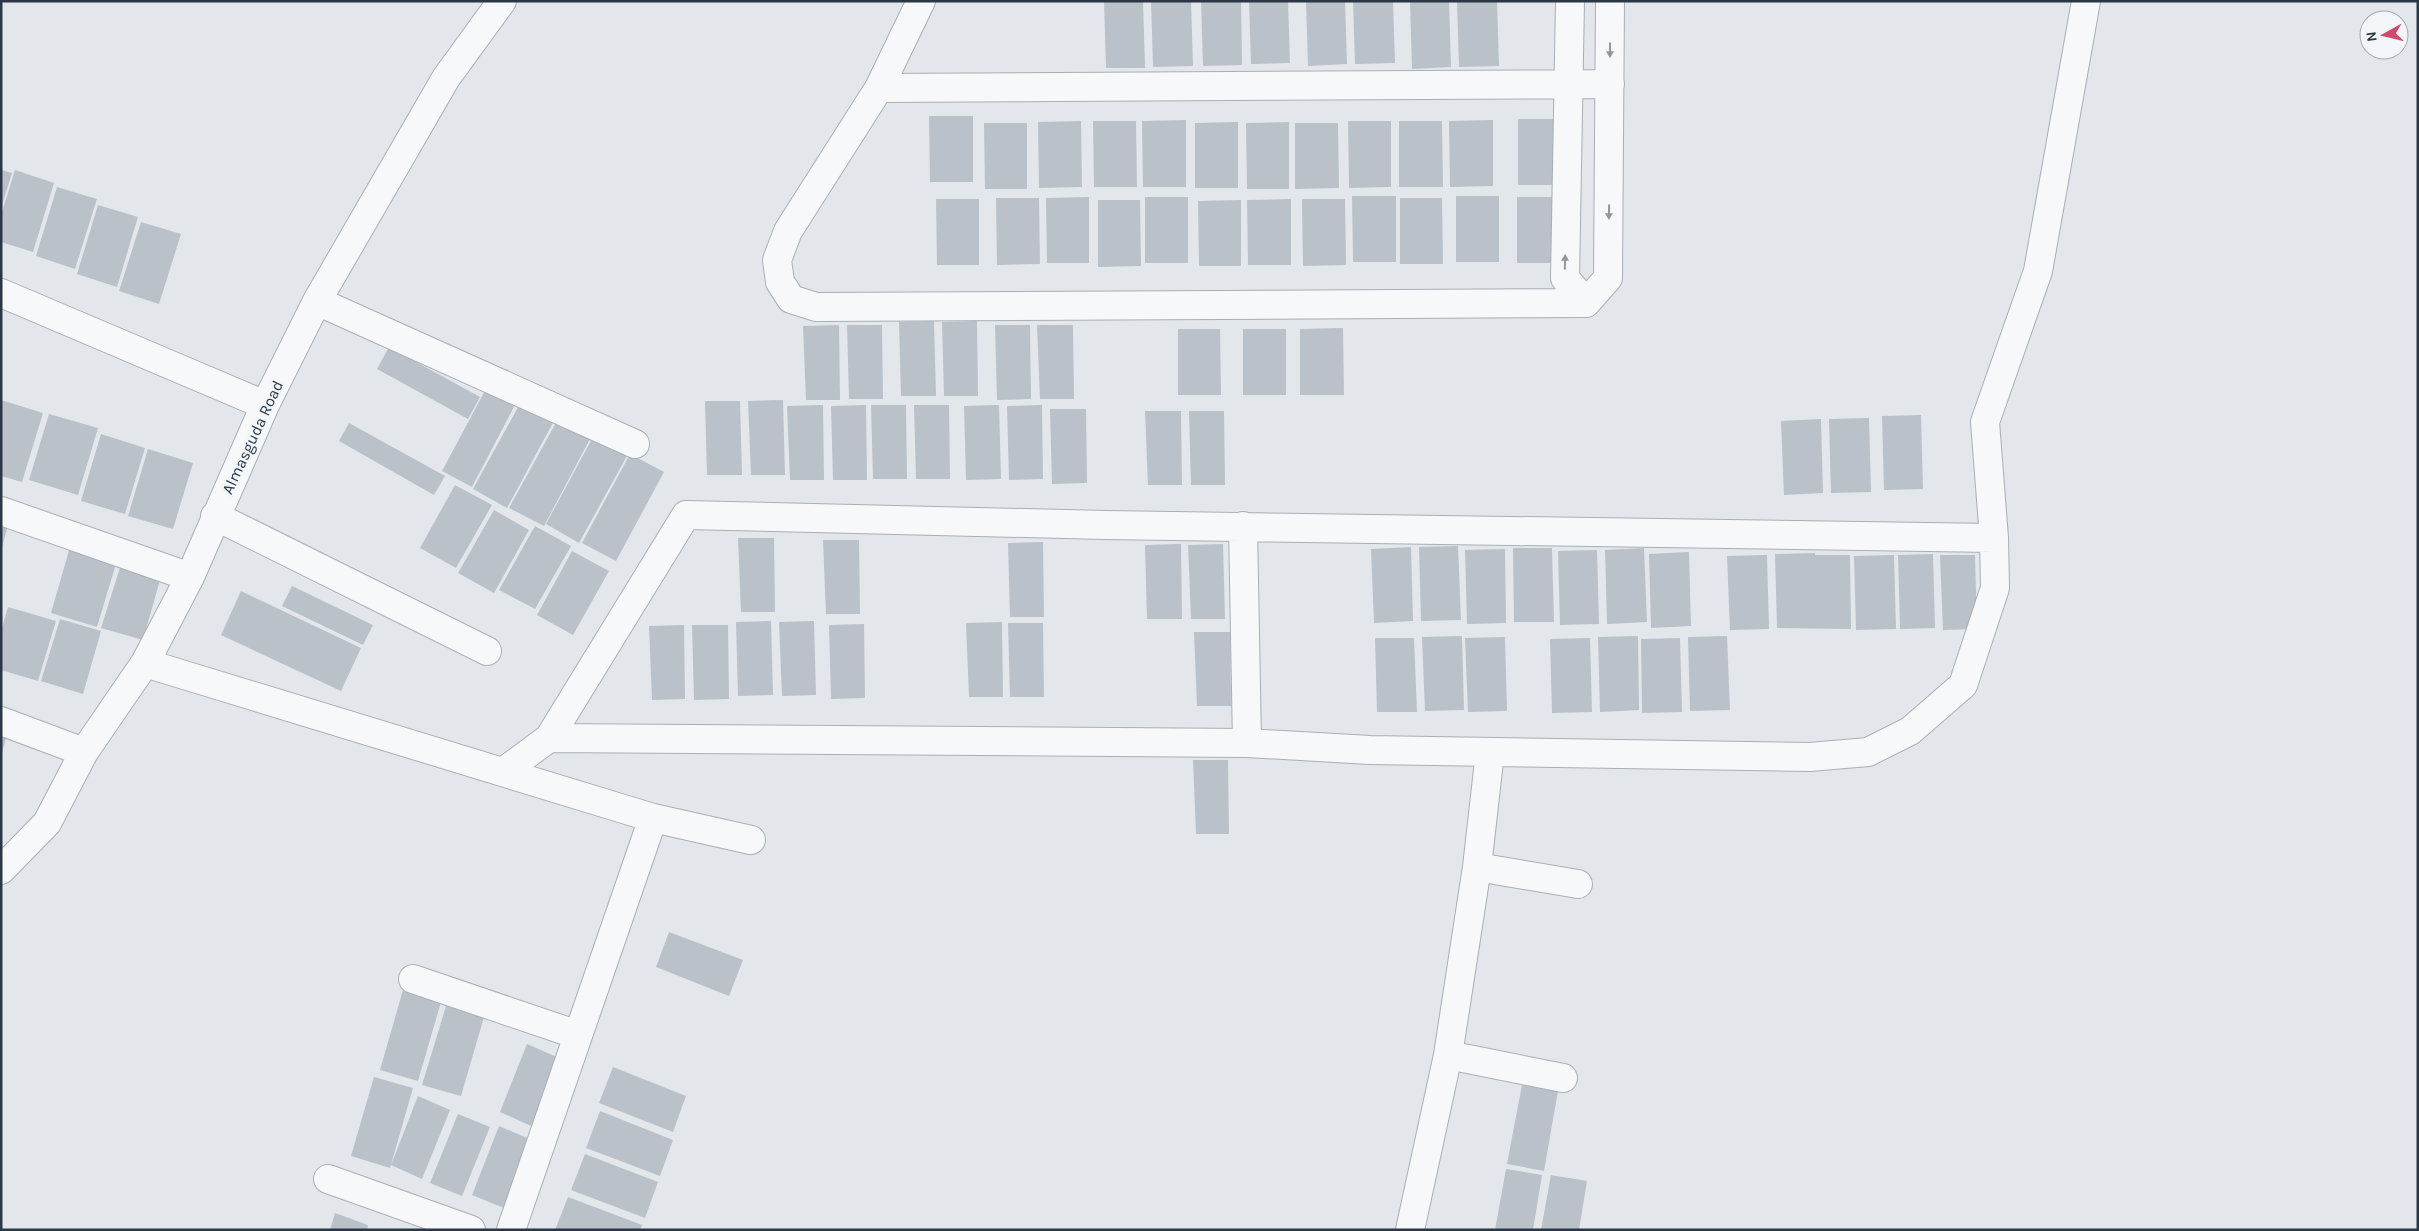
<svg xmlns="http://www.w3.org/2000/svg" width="2419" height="1231" font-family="Karla,sans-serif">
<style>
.building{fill:#bac1c9}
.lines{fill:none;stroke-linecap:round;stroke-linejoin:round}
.minor-casing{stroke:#a8afb6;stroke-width:30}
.minor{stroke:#f6f8f9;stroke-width:28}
.oneway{fill:#90989e}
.labels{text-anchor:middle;stroke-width:5;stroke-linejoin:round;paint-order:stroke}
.street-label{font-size:16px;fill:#2b3744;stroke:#f3f6f8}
</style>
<rect width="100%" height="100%" fill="#e3e7eb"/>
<path class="building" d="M1104 1H1143L1145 68H1106Z
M1151 1H1191L1193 66 1153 67Z
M1201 1H1241L1242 65 1203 66Z
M1249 1H1288L1290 63 1251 64Z
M1306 1H1345L1347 64 1308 66Z
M1353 1H1393L1395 63 1355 64Z
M1410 1H1449L1451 67 1412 69Z
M1457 1H1497L1499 66 1459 67Z
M929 116H973V182H930Z
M1518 119H1561L1562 185H1518Z
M1186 120V187H1143L1142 121Z
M1493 120V186L1450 187 1449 121Z
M1081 121 1082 187 1039 188 1038 122Z
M1093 121H1136L1137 187H1094Z
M1348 121H1391V187L1349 188Z
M1399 121H1442L1443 187H1399Z
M1238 122V188H1195V123Z
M1289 122V189H1247L1246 123Z
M984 123H1027V189H985Z
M1295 123H1338L1339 188 1295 189Z
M1 170 12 173 2 205H1Z
M15 170 54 183 33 252 1 242V215Z
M57 187 97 199 75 269 36 256Z
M1352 196H1396V262H1353Z
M1456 196H1499V262H1456Z
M1089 197V263H1047L1046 198Z
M1145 197H1188V263H1145Z
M1517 197H1559L1560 263H1517Z
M996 198H1039L1040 264 997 265Z
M1400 198H1442L1443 264H1400Z
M936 199H979V265H937Z
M1291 199V265H1248L1247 200Z
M1302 199H1345L1346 265 1303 266Z
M1098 200H1140L1141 266 1098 267Z
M1241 200V266H1199L1198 201Z
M98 205 138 217 117 287 77 274Z
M141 222 181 234 159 304 119 291Z
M934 321 936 396H901L899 322Z
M977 321 978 396H944L942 322Z
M839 325 840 400H806L803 326Z
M847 325H882L883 399H849Z
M995 325H1030L1031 399 997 400Z
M1037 325H1073L1074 399H1040Z
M1343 328 1344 395H1300V329Z
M1178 329H1220L1221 395H1178Z
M1243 329H1286V395H1243Z
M389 347 480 397 468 419 377 369Z
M488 385 517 401 472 487 442 471Z
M1 400 43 413 22 482 1 476Z
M522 400 555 419 507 508 473 489Z
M783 400 785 475H751L748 401Z
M705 401H740L742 475H707Z
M823 405 824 480H790L787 406Z
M866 405 867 480H833L831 406Z
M871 405H906L907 479H873Z
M914 405H949L950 479H916Z
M999 405 1001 479 966 480 964 406Z
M1042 405 1043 479 1009 480 1007 406Z
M1050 409H1086L1087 483 1052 484Z
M1145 411H1181L1182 485H1148Z
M1189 411H1224L1225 485H1191Z
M49 414 98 428 78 495 29 480Z
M1921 415 1923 489 1884 490 1882 416Z
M1869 418 1871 492 1831 493 1829 419Z
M558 419 591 437 544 526 509 508Z
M1821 419 1823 493 1784 495 1781 421Z
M349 423 445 476 434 495 339 441Z
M101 434 145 448 125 514 81 501Z
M594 435 628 454 579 543 546 524Z
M148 449 193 463 173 529 128 516Z
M630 454 664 472 616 561 582 543Z
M455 485 492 505 456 568 420 548Z
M494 510 529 530 494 593 458 573Z
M1 523 8 525 2 547H1Z
M535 526 571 546 535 609 499 590Z
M738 538H774L775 612H741Z
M72 540 119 554 97 627 51 613Z
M823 540H859L860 614H826Z
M1043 542 1044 617H1010L1008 543Z
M1181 544 1182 619H1147L1145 545Z
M1223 544 1225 619H1191L1188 545Z
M1458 546 1461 620 1421 621 1419 547Z
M1411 547 1413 621 1374 623 1371 549Z
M1513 548H1552L1554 622H1514Z
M1644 548 1647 622 1607 624 1605 550Z
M1505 549 1506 623 1467 624 1465 550Z
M1597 550 1599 624 1560 625 1558 551Z
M572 551 609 571 573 635 537 615Z
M1689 552 1691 626 1651 628 1649 554Z
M1815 553V555H1850L1851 629 1777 628 1775 554Z
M1933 554 1935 628 1900 629 1898 555Z
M1767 555 1769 629 1730 630 1727 556Z
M1894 555 1896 629 1856 630 1854 556Z
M1940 555H1975L1977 629 1943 630Z
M122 561 162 573 143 640 101 628Z
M292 586 373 625 363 645 282 606Z
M241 591 361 648 341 691 221 635Z
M8 607 56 621 38 681 1 670V631Z
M60 619 101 631 83 694 41 681Z
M771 621 773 695 738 696 736 622Z
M814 621 816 695 782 696 779 622Z
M1002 622 1003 697H969L966 623Z
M1008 623H1043L1044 697H1010Z
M864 624 865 698 831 699 829 625Z
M684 625 685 699 652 700 649 626Z
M692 625H728L729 699 694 700Z
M1194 632H1230L1231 706H1197Z
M1462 636 1464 710 1425 711 1422 637Z
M1638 636 1639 710 1600 712 1598 637Z
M1727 636 1730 710 1690 711 1688 637Z
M1505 637 1507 711 1468 712 1465 638Z
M1375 638H1414L1417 712H1377Z
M1590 638 1592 712 1552 713 1550 639Z
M1680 638 1682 712 1642 713 1641 639Z
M1 737 6 738 2 753H1Z
M1193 760H1228L1229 834H1196Z
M669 932 743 960 729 996 656 967Z
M403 990 441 1002 418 1081 380 1070Z
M446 1006 484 1017 461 1096 422 1085Z
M527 1044 559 1058 531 1126 500 1112Z
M613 1067 686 1096 673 1132 599 1103Z
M374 1077 413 1088 390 1168 351 1156Z
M1522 1085 1558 1091 1544 1171 1507 1164Z
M418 1096 450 1110 422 1179 391 1165Z
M600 1111 673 1140 660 1176 586 1148Z
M458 1114 490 1127 462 1196 430 1183Z
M499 1126 532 1140 504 1208 472 1195Z
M585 1154 658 1182 645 1218 571 1190Z
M1506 1169 1542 1175 1533 1230H1495Z
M1551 1175 1587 1181 1579 1230H1541Z
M568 1197 642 1225 640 1230H555Z
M335 1213 368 1225 367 1230H330Z"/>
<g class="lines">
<defs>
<path id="minor" d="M921 1 879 88 788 231 777 260 780 282 791 299 816 307 1586 303 1608 278 1610 1
M1570 1 1565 278 1586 303
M879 88 1610 84
M1 293 265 405
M317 301 635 444
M1 511 190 577
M215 516 487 651
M1243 526 1247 743
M145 663 653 818 751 840
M1 721 84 752
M549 738 686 515 1106 525 1994 538
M503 772 549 738 1247 743 1370 750 1810 757 1868 752 1910 731 1963 685 1995 588 1994 538 1985 422 2038 271 2086 1
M1477 867 1578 884
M1 870 47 823 84 752 145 663 190 577 265 405 317 301 446 78 502 1
M413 979 578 1035
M1448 1055 1563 1078
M328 1179 471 1230
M511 1230 653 818
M1410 1230 1448 1055 1477 867 1490 752"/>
</defs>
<use href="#minor" class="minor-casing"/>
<use href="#minor" class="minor"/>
</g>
<defs><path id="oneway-solid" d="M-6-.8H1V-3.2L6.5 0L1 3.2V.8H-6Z" transform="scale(1.25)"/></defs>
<g class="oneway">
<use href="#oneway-solid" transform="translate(1610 50) rotate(90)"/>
<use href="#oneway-solid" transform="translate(1609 212) rotate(91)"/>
<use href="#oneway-solid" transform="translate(1565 262) rotate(-89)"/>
</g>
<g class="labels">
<g class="street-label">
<text transform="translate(252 437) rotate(-65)" y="6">Almasguda Road</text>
</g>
</g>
<rect width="2419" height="1231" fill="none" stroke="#2b3744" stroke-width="5"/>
<g transform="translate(2384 35) rotate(262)"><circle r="24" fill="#f3f6f8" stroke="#a3aab0"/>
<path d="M0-4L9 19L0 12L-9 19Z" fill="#cf4a6e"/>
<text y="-8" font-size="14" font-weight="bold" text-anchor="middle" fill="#2b3744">N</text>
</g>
</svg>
